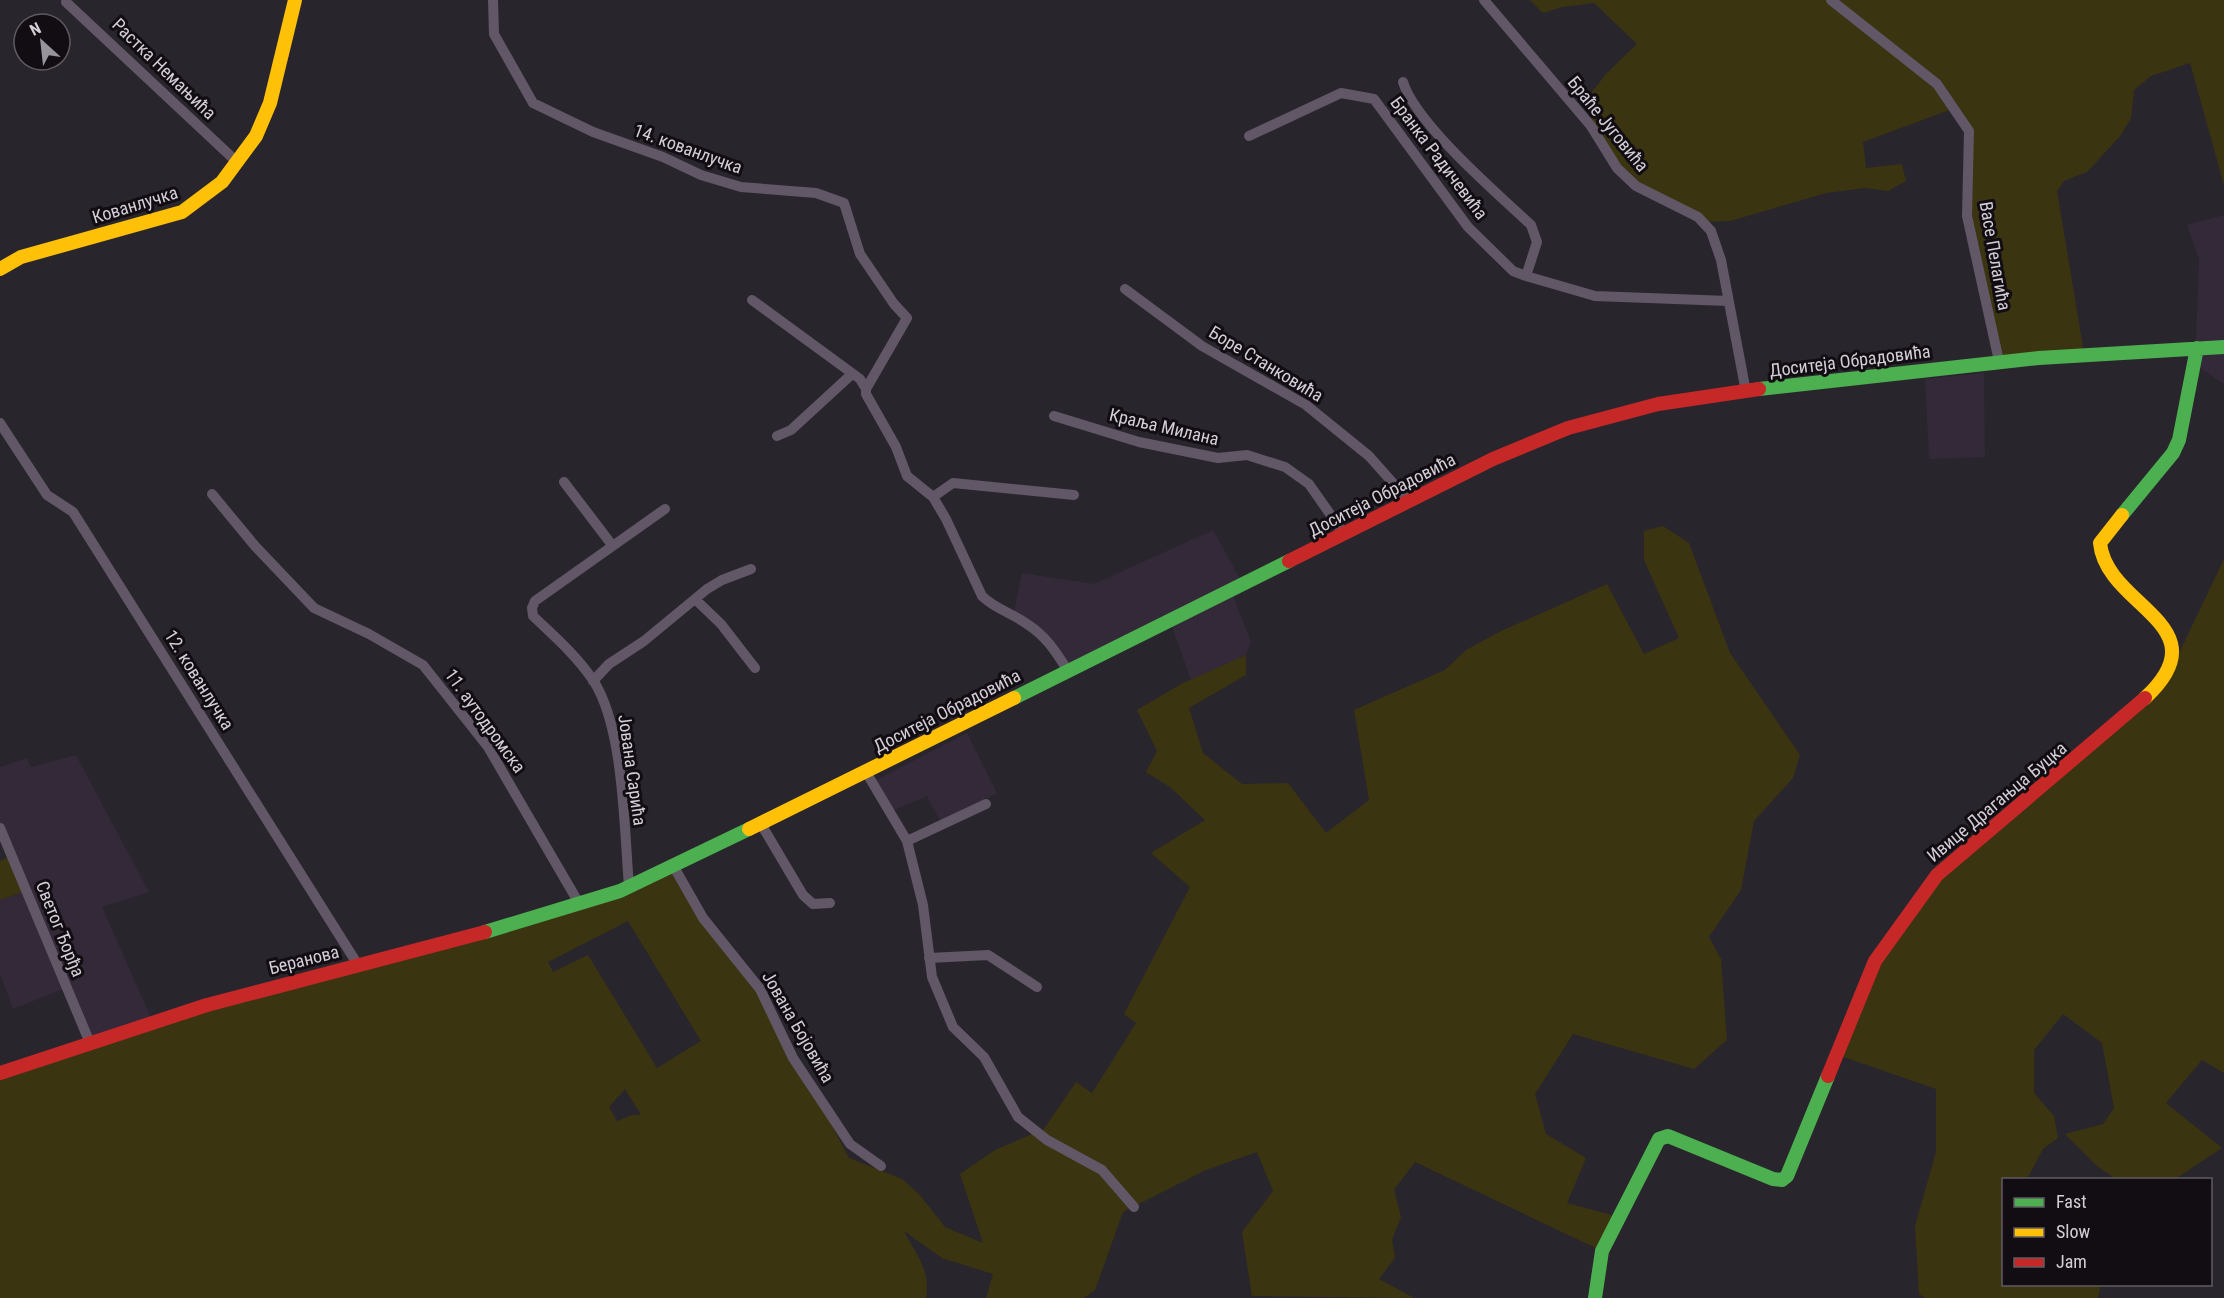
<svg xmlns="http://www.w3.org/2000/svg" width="2224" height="1298" font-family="'Roboto Condensed',sans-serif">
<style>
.built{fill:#332939}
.green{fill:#3b3411;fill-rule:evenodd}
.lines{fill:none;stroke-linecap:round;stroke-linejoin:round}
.street{stroke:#615767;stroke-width:10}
.fast{stroke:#4caf50;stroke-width:14}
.slow{stroke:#ffc107;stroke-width:14}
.jam{stroke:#c62828;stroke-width:14}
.labels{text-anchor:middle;stroke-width:6;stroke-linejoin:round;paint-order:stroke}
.street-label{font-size:18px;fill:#d4cfd7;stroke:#110d13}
</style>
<rect width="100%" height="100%" fill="#29252c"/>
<path class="built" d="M2224 215V384L2195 364 2199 259 2187 225Z
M1984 373 1985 457 1929 459 1925 379Z
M1213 530 1243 584 1231 590 1251 642 1246 655 1191 680 1170 621 1068 671 1050 643 1013 616 1022 573 1094 584Z
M967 733 997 793 941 823 927 796 890 812 872 782Z
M76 755 149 892 102 907 153 1022 90 1043 66 988 13 1009 0 974V900L26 891 0 828V767L27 758 31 767Z"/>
<path class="green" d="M1530 0H2224V185L2190 63 2151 76 2134 90 2131 118 2121 135 2087 172 2064 181 2057 191 2084 353 1999 361 1967 216 1969 131 1955 108 1863 142 1866 168 1902 164 1906 181 1888 191 1865 188 1826 193 1730 221 1704 222 1617 168 1591 126 1588 97 1606 74 1637 44 1594 3 1562 7 1543 13Z
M1663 526 1689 543 1730 653 1800 755 1793 778 1754 821 1741 890 1709 937 1721 959 1727 1040 1694 1069 1573 1034 1535 1094 1546 1134 1586 1158 1567 1203 1619 1217 1602 1251 1415 1162 1394 1190 1401 1217 1392 1240 1395 1258 1379 1279 1414 1298 1252 1296 1242 1232 1273 1191 1257 1152 1206 1170 1123 1212 1095 1290 1084 1298H986L993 1274 942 1258 904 1231C915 1254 931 1268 926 1298H0V1073L68 1049 514 924 674 867 703 918 760 989 849 1158 902 1179 919 1194 945 1227 983 1243 960 1174 995 1150 1044 1129 1076 1082 1092 1093 1136 1023 1124 1014 1190 887 1151 853 1205 820 1170 787 1146 772 1157 751 1137 710 1183 683 1246 655V675L1189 708 1203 753 1242 784 1288 783 1326 833 1369 800 1354 710 1445 670 1466 650 1499 632 1607 584 1644 654 1679 638 1644 560V531ZM628 921 701 1041 657 1068 588 955 553 972 548 962ZM625 1089 641 1115H632L617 1121 609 1107Z
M2224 559V1073L2202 1060 2166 1103 2222 1148 2175 1179H2116L2097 1166 2065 1134 2103 1124 2114 1108 2102 1043 2063 1014 2034 1050V1093L2054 1116 2058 1138 2043 1149 2027 1179 2004 1180V1284L2101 1285 2098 1298H1925L1919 1294 1915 1226 1936 1152V1089L1838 1055 1875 961 1934 881 2158 687 2179 653Z
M11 856 26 891 0 900V861Z"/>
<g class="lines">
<path class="street" d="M493 0 494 34 533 103 593 132 663 157 701 175 741 187 816 193 844 203 860 254 894 304 907 318 866 389V394L896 447 907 476 933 497 946 519 982 596C995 609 1012 613 1027 624 1046 636 1056 652 1068 671
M1484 0 1591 126 1617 168 1636 186 1698 217 1711 231 1721 260 1746 392
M1831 0 1937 84 1969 131 1967 216 1999 361
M66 2 238 163
M1403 82C1416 124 1497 193 1531 225L1537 242 1526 276 1595 296 1728 301
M1249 136 1341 93 1374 99 1468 227 1513 271 1526 276
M1125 289 1202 346 1306 405 1369 456 1409 501
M752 300 860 379 866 389
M1054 416 1139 442 1218 458 1247 455 1285 467 1309 484 1344 534
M0 423 47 495 73 512 358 965
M777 436 791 430 852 374
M564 482 612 545
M212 494 255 546 314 608 369 634 423 665 488 747 580 905
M933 497 953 483 1074 495
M695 599 721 624 755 668
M593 681 609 664 644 641 707 589 722 580 751 569
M866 772 907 841 923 905 932 977 953 1027 984 1057 1018 1117 1047 1140 1102 1170 1134 1207
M761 824 803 895 813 904 830 903
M0 828 90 1043
M907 841 986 804
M674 867 703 918 760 989 793 1058 850 1144 881 1166
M629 886C624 828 624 727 593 680 576 655 554 636 533 616L532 608 535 601 665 509
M929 958 988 955 1037 987"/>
<path class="fast" d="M1759 389 2039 358 2224 347
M2122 515 2173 453 2179 440 2197 348
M1014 698 1289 561
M485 932 620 891 749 829
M1595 1298 1602 1251 1659 1139 1668 1136 1773 1179 1782 1180 1787 1176 1828 1076"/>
<path class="slow" d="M0 269 21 257 182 212 222 182 256 136 270 103 295 0
M2122 515 2100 543C2106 607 2224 625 2145 698
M749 829 1014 698"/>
<path class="jam" d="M1289 561 1493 459 1568 428 1658 404 1759 389
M0 1073 207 1005 485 932
M1828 1076 1875 961 1937 875 2145 698"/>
</g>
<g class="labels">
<g class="street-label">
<text transform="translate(164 69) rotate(44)" y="6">Растка Немањића</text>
<text transform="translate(1608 124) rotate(51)" y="6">Браће Југовића</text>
<text transform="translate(688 149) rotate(20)" y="6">14. кованлучка</text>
<text transform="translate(1439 158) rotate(53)" y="6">Бранка Радичевића</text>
<text transform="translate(135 205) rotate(-17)" y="6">Кованлучка</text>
<text transform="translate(1995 256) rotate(80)" y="6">Васе Пелагића</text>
<text transform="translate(1850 361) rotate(-7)" y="6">Доситеја Обрадовића</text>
<text transform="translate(1266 364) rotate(31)" y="6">Боре Станковића</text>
<text transform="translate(1164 427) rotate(13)" y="6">Краља Милана</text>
<text transform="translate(1382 495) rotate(-27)" y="6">Доситеја Обрадовића</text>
<text transform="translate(199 680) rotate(58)" y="6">12. кованлучка</text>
<text transform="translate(947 711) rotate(-27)" y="6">Доситеја Обрадовића</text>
<text transform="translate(485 721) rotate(54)" y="6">11. аутодромска</text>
<text transform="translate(632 770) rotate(82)" y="6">Јована Сарића</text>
<text transform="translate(1997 802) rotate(-40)" y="6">Ивице Драгањца Буцка</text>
<text transform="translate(60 929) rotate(68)" y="6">Светог Ђорђа</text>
<text transform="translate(304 960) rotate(-14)" y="6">Беранова</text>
<text transform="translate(798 1027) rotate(60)" y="6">Јована Бојовића</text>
</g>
</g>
<rect x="2002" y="1178" width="210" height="108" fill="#110d13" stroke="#5f5b61" stroke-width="1.5"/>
<rect x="2014" y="1198" width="30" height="9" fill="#4caf50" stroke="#5f5b61" stroke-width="1.5"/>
<text x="2056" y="1208" font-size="18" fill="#d4cfd7">Fast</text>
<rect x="2014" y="1228" width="30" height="9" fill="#ffc107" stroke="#5f5b61" stroke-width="1.5"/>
<text x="2056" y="1238" font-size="18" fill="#d4cfd7">Slow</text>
<rect x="2014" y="1258" width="30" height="9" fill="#c62828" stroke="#5f5b61" stroke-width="1.5"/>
<text x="2056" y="1268" font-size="18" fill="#d4cfd7">Jam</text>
<g transform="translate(42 42) rotate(333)"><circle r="28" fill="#110d13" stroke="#5f5b61" stroke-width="1.5"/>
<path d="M0-4.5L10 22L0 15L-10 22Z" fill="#98949b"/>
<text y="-9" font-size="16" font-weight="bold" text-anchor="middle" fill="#d4cfd7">N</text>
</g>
</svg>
